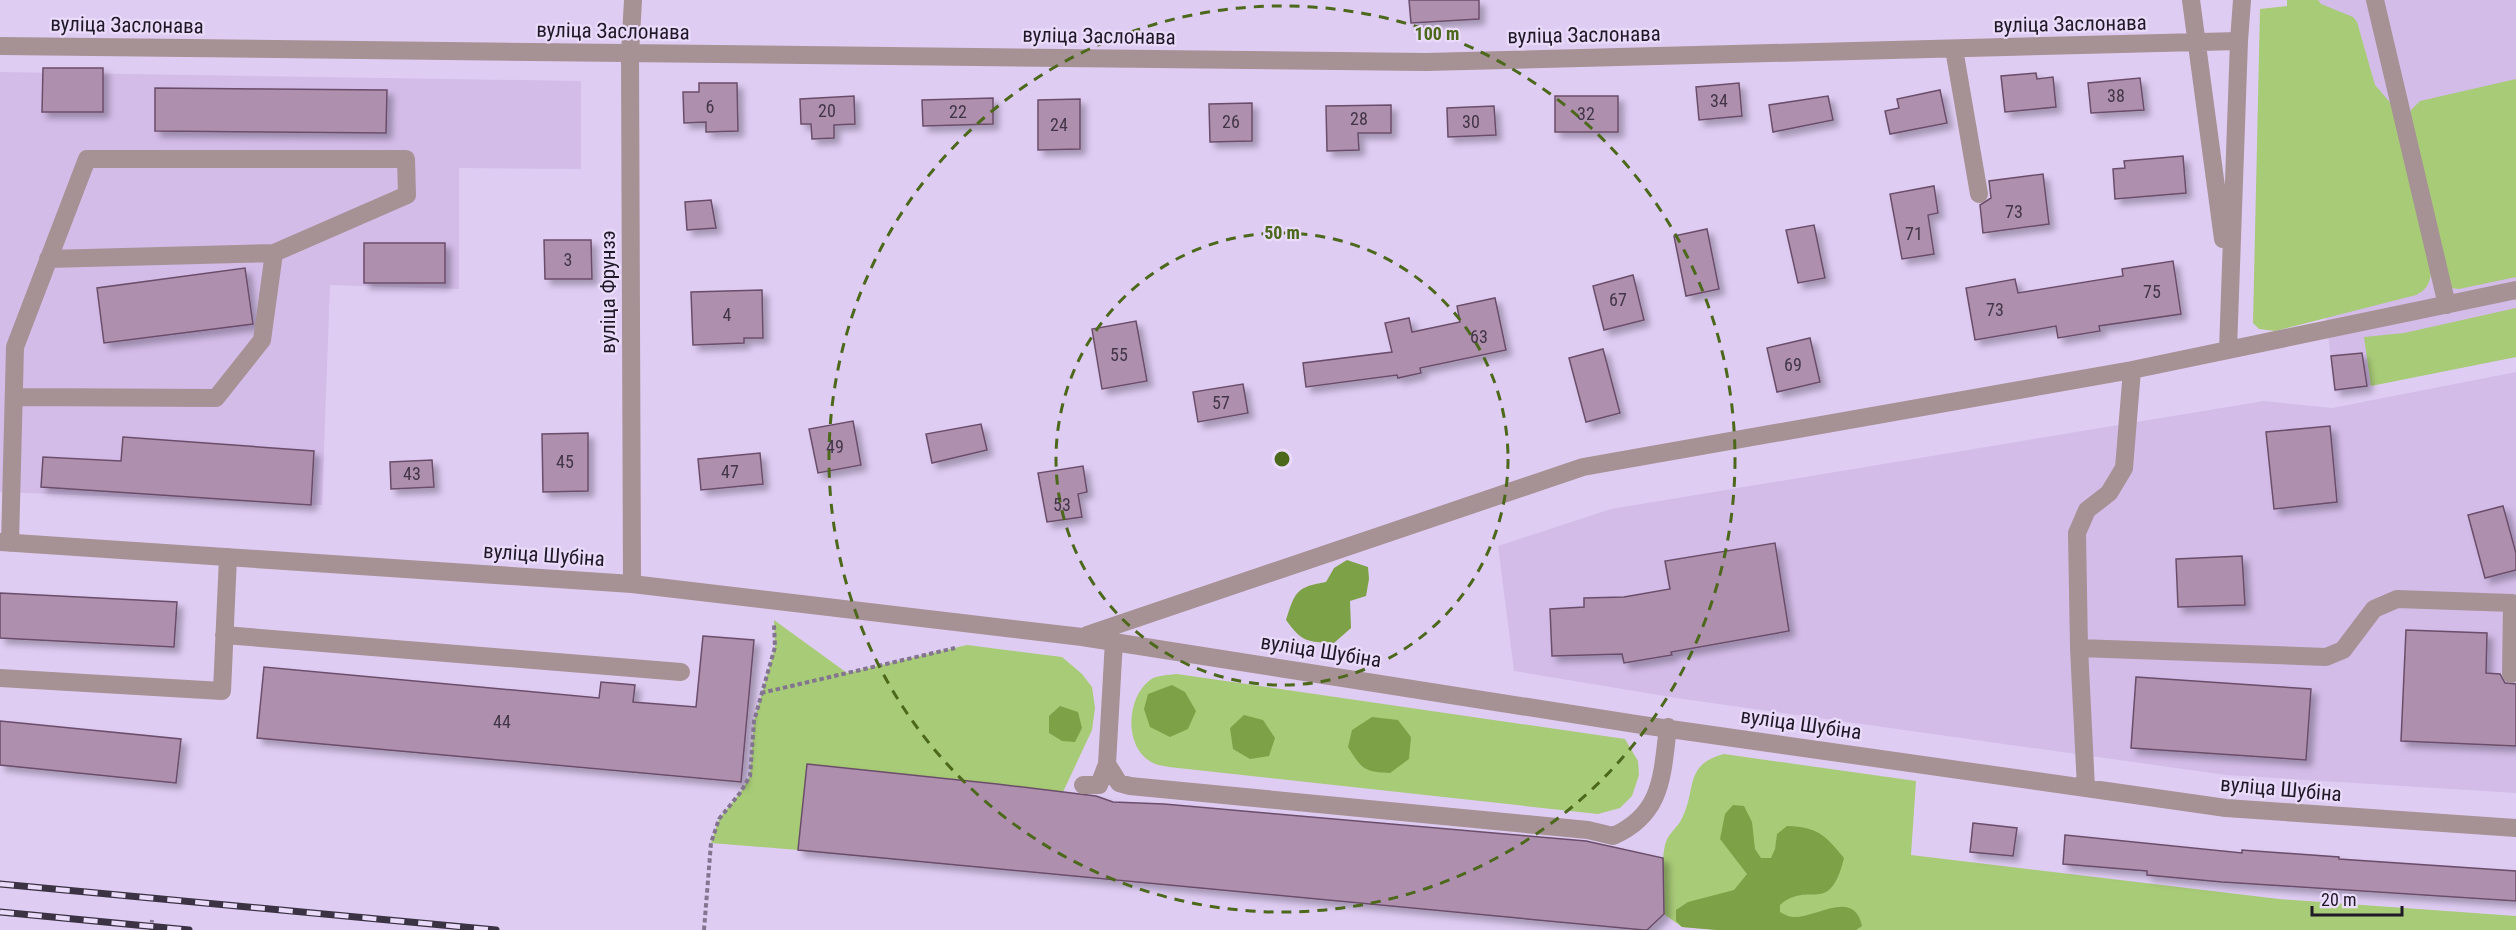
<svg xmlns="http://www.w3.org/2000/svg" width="2516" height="930" font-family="'Roboto Condensed',sans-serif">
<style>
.built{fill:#d3bce8}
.green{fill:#a8cb77}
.forest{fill:#7da147}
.building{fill:#ae8fad;stroke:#6b4e6a;stroke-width:1.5;filter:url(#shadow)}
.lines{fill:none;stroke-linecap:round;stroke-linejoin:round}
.path{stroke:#837590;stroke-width:4;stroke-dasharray:4.5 3;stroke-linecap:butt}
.minor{stroke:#a69194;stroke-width:18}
.rail-casing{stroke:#3b3344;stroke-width:7}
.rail{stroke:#eadbfa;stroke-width:4.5;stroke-dasharray:14;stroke-linecap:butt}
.ring{fill:none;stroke:#4c681b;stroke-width:3;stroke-dasharray:10 8}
.labels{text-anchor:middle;stroke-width:4.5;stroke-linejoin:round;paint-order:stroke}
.number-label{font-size:18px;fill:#433648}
.street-label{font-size:21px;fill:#1f1826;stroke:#eadbfa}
.centre{fill:#4c681b;stroke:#eadbfa;stroke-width:3}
.ring-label{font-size:18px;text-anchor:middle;font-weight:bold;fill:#4c681b;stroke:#eadbfa;stroke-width:4.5;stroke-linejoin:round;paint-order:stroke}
</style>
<defs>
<filter id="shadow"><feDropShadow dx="5.5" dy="5.5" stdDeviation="3" flood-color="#0004"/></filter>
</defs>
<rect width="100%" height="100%" fill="#dfccf3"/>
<path class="built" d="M2287 0H2516V357L2335 392Z
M0 72 581 81V169L459 168V289L330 285 322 505 0 492Z
M2516 372V793L2226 775 1683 699 1514 671 1498 546 1611 509 2264 401 2332 408Z"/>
<path class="green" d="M2287 0H2318L2321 4 2353 17 2357 22 2375 85 2394 107 2431 274C2429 285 2426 290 2416 295L2275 331 2259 329 2253 323 2260 9 2287 6Z
M2516 79V277L2459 289 2451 288 2411 118V110L2420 101Z
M2516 308V357L2371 386 2364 337 2404 333Z
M774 620 847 673 967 645 1062 657 1082 674 1092 687 1095 708 1092 730 1063 792 807 764 798 850 711 843 719 819 740 793 750 776 754 721 775 647Z
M1177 674 1625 739 1638 761 1639 775 1632 796 1620 808 1598 814 1169 767C1164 766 1156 765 1151 762 1123 746 1127 697 1150 680 1157 675 1169 675 1177 674Z
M1724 754 1916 781 1911 855 2279 899 2516 916V930H1717L1682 927 1664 914C1664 891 1660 867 1665 845 1667 836 1675 829 1680 822 1698 791 1682 765 1724 754Z"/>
<path class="forest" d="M1347 560 1368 567 1369 579 1366 596 1350 601 1351 628 1334 643C1307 642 1302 642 1286 620 1295 592 1296 587 1326 582L1334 568Z
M1172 685 1185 692 1196 711 1188 729 1170 737 1150 727 1144 709 1148 694Z
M1060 706 1078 712 1082 728 1075 742 1062 741 1049 733V716Z
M1244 715 1263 720 1275 738 1269 756 1250 759 1233 749 1230 728Z
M1372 717 1398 720 1411 737 1409 759 1390 773C1364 772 1362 769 1348 747L1352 730Z
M1733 805 1744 806 1752 822 1755 849 1761 858H1771L1775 849 1777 834 1787 826C1818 827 1825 835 1844 858 1829 918 1810 879 1780 905V912C1784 914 1789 917 1793 917 1817 918 1854 888 1862 926L1856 930H1717L1682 927 1676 921V910L1688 902 1734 890 1747 874 1720 839 1725 814Z"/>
<path class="building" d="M1409 0H1479V19L1411 23Z
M43 68H103V112H42Z
M2036 73 2037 79 2053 77 2056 107 2005 112 2001 76Z
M2140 78 2144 110 2091 113 2088 83Z
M699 83H737L738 131 706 132V122L684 123 683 92H699Z
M1739 83 1742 116 1699 120 1696 87Z
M155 88 387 90 386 133 155 131Z
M1940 90 1947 123 1890 134 1885 111 1899 108 1897 99Z
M854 96 855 124 834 125V138L812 139 811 124H801L800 99Z
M1555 96H1618V132H1555Z
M1828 96 1833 120 1773 132 1769 105Z
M993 98V124L923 126 922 100Z
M1080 99V149L1038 150V100Z
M1252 103V141L1210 142 1209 104Z
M1391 105V133H1358L1359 150 1327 151 1326 106Z
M1494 106 1496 135 1448 137 1447 108Z
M2183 156 2186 193 2115 199 2113 169 2125 168 2124 161Z
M2043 174 2049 224 1983 233 1980 205 1991 198 1989 181Z
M1934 186 1938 213 1928 215 1934 254 1902 259 1890 194Z
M711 200 716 228 687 230 685 202Z
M1814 225 1825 278 1798 283 1786 230Z
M1707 229 1719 289 1686 296 1674 236Z
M544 240H591L592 279H545Z
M364 243H445V283H364Z
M2173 261 2181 314 2099 326 2100 331 2058 338 2056 326 1975 340 1966 288 2015 279 2018 293 2123 276 2122 269Z
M245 268 253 324 104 343 97 288Z
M1633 275 1644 320 1604 330 1593 286Z
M762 290 763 338H744V343L693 345 691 292Z
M1495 298 1506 350 1420 368 1421 373 1398 378 1397 375 1306 387 1303 363 1392 352 1385 323 1409 318 1412 332 1460 322 1457 306Z
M1136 321 1147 381 1102 389 1092 329Z
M1810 338 1820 382 1777 392 1767 348Z
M1603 349 1620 413 1586 422 1569 358Z
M2362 353 2367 386 2335 390 2331 356Z
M1243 384 1248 413 1198 422 1193 392Z
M853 421 861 465 818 473 809 429Z
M981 424 987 450 932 463 926 434Z
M2330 426 2337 502 2274 509 2266 432Z
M588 433V491L543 492 542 434Z
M123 437 314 451 311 505 41 487 43 457 121 461Z
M760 453 763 484 701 490 698 459Z
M432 460 434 487 391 489 390 462Z
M1083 466 1087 492 1078 494 1082 517 1047 522 1038 473Z
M2503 506 2516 553V570L2485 578 2468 515Z
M1775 543 1789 631 1671 652 1672 655 1624 663 1622 654 1552 656 1550 609 1584 607V598L1624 597 1670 589 1665 561Z
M2242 556 2245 605 2178 607 2176 559Z
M0 593 177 602 174 647 0 638Z
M2406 630 2487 633 2486 673 2500 674 2505 683 2516 684V746L2401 741Z
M703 636 754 640 741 782 257 738 264 667 599 698 601 682 635 685 633 702 696 707Z
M2136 677 2311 689 2306 760 2131 748Z
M0 721 181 739 176 783 0 765Z
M807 764 997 784 1096 796 1113 802 1164 804 1586 841 1663 858 1664 914 1647 930H1644L798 850Z
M1973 823 2017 828 2013 856 1970 852Z
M2065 835 2242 853V850L2339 857V859L2516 871V901L2222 882 2147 875V871L2063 864Z"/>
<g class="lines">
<path class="path" d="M761 693 955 648
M151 930 152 920
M704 930 711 843 719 819 740 793 750 776 754 721 775 647 774 625"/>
<path class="minor" d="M2191 0 2223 239
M2375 0 2447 305
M2239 41 2242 0
M0 46 1426 62 2239 41 2228 350
M1954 49 1979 194
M48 259 274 253
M0 542 632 584 1082 637 1642 725 2226 808 2516 828
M10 543 15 347 87 159H406L407 195 274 253 262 340 216 398 15 397
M632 584 630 54 633 0
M224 635 681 672
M1087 635 1583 467 2132 370 2516 290
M2079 648 2326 657 2343 650 2374 609 2397 599 2512 603 2511 674
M0 678 222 691 228 557
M1107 764 1119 783 1130 786 1588 830 1613 836C1663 814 1662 775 1668 727
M1083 785H1099L1107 764 1114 641
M2086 788 2079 648 2077 533 2087 510 2109 493 2124 468 2132 370"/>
<defs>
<path id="rail" d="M0 884 496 930
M0 912 189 930"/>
</defs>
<use href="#rail" class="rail-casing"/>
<use href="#rail" class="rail"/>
</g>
<g class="ring">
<circle cx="1282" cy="459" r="226"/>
<circle cx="1282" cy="459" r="453"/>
</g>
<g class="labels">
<g class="number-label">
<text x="2116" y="102">38</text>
<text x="1719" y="107">34</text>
<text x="710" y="113">6</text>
<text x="827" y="117">20</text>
<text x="958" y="118">22</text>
<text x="1586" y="120">32</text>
<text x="1359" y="125">28</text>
<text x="1231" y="128">26</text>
<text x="1471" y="128">30</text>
<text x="1059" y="131">24</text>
<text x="2014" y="218">73</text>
<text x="1914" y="240">71</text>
<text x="568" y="266">3</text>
<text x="2152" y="298">75</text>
<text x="1618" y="306">67</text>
<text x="1995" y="316">73</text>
<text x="727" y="321">4</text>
<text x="1479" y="343">63</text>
<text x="1119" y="361">55</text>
<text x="1793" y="371">69</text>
<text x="1221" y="409">57</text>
<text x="835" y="453">49</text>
<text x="565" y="468">45</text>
<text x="730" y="478">47</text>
<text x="412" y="480">43</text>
<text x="1062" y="511">53</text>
<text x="502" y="728">44</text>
</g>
<g class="street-label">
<text transform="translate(2070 24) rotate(-1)" y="7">вуліца Заслонава</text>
<text transform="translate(127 25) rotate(1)" y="7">вуліца Заслонава</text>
<text transform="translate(613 31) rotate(1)" y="7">вуліца Заслонава</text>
<text transform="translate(1584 35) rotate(-1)" y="7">вуліца Заслонава</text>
<text transform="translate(1099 36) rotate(1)" y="7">вуліца Заслонава</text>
<text transform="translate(608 292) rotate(-90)" y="7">вуліца Фрунзэ</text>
<text transform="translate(544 555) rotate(4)" y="7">вуліца Шубіна</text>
<text transform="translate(1321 651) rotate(9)" y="7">вуліца Шубіна</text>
<text transform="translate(1801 724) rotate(8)" y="7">вуліца Шубіна</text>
<text transform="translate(2281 789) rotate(5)" y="7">вуліца Шубіна</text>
</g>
</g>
<circle cx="1282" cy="459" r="9" class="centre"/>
<g class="ring-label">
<text x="1437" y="40">100 m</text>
<text x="1282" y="239">50 m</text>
</g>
<path d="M2312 906v9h90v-9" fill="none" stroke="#1f1826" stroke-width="3"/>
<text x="2321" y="906" font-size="18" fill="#1f1826" stroke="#eadbfa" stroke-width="4.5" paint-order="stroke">20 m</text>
</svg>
